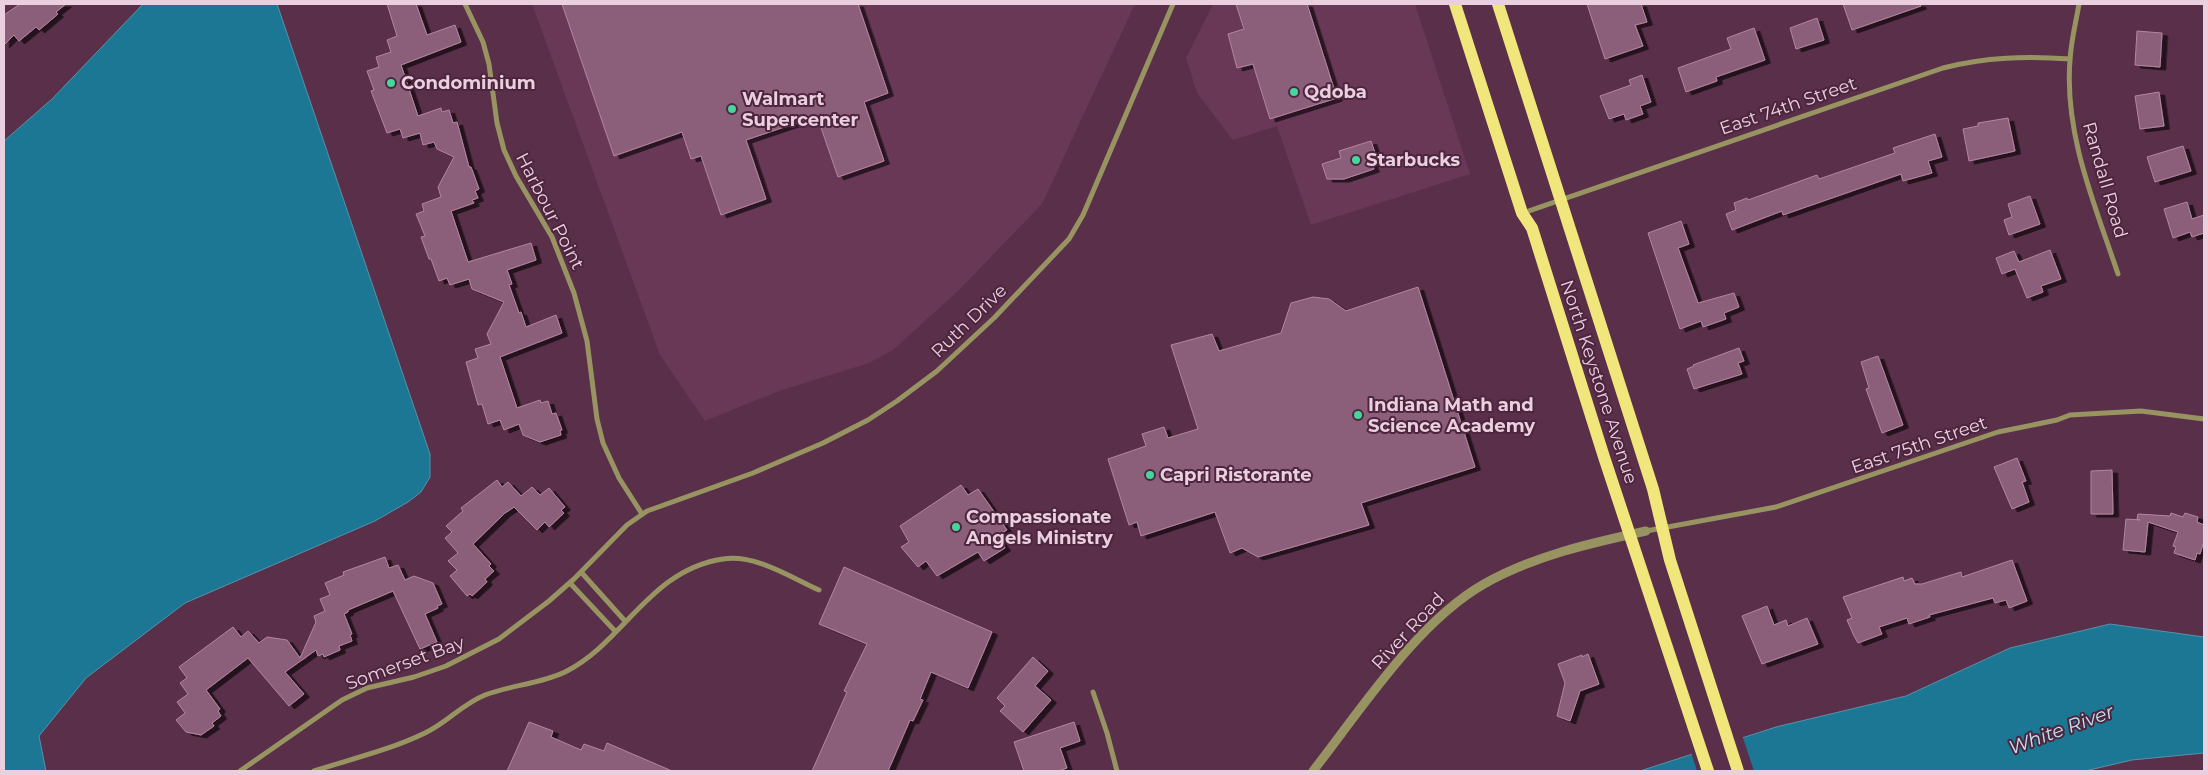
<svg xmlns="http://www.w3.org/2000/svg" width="2208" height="775" font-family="Montserrat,sans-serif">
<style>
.built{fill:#693856}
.water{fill:#1b7793;stroke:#5992aa}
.pier{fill:#592f49}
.building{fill:#8b5e79;stroke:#b585a1;filter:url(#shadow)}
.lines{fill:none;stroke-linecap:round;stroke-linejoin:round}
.minor{stroke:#989462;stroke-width:5}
.tertiary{stroke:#989462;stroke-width:9}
.primary{stroke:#f1e67b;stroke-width:12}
.poi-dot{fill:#47d49d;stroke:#4d253e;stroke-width:2}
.labels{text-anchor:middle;stroke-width:4;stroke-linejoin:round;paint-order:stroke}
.poi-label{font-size:18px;font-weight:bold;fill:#ead0df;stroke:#4d253e;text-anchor:start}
.street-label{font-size:18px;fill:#ead0df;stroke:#4d253e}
.water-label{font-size:19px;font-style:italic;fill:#c4e2ee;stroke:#4d253e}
</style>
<defs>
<filter id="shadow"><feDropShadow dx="5.5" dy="3" stdDeviation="0" flood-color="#0009"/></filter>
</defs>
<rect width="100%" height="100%" fill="#592f49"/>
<path class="built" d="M532 4H1135L1042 204 958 291 893 350 869 363 779 391 705 421 660 355Z
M1213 4H1415L1470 174 1311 225 1277 126 1233 140 1197 93 1186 58Z"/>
<path class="water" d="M143 4H277L430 454V477L421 492 408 502 375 521 185 603 86 678 39 736 46 771H4V141L52 99Z
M2110 624 2204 637V753L2132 760 2085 771H1640L1776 727 1906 696 2010 648Z"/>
<path class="pier" d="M1742 735 1754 771H1697L1691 752Z"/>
<path class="building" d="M20 4H66L56 12 58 14 39 30 36 27 19 41 14 35 4 45V15Z
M387 4H416L427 35 455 25 461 42 401 65 418 116 441 108 442 112 449 110 453 123 457 122 469 167H471L479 189 475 191 478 198 472 200 474 203 451 211 468 262 531 243 536 260 507 270 512 284 509 285 519 313 521 312 526 327 556 315 562 333 500 357 517 408 540 400 541 403 548 401 552 414 556 413 562 430 560 431 561 435 540 442 523 435 519 424 504 430 500 420 488 424 482 404 478 405 466 362 478 358 475 349 491 344 487 334 504 302 472 289 469 279 450 285 447 278 439 281 431 259H429L421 237 425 236 416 214 424 211 422 204 441 197 438 187 454 157 437 149 434 142 423 145 420 133 403 138 400 129 387 133 371 91 374 90 367 71 379 67 376 57 391 52 387 40 397 36Z
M562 4H858L888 93 864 102 884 161 838 177 817 116 746 140 766 199 721 215 701 156 691 159 682 132 614 156Z
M1236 4H1307L1337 98 1270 119 1253 64 1237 68 1228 34 1244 29Z
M1587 4H1641L1647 22 1635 25 1643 46 1605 59Z
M1843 4H1920L1921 6 1852 30Z
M1817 18 1824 40 1796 49 1790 28Z
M1754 28 1765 60 1716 77 1717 81 1686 92 1678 68 1731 49 1727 38Z
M2137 31 2162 33 2160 67 2135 65Z
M1642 75 1651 102 1640 106 1643 114 1626 120 1624 114 1609 119 1600 96 1631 85 1629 80Z
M2159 92 2164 126 2140 129 2135 96Z
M2008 118 2015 151 1969 161 1963 129 1978 126V123Z
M1935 134 1942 157 1928 161 1932 173 1903 181 1901 174 1783 215 1782 211 1732 230 1726 214 1736 210 1734 203 1747 198 1748 200 1817 175 1819 179 1895 153 1893 148Z
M1371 141 1378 162 1372 164 1374 169 1344 179H1327L1322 164 1341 158 1339 151Z
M2183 146 2191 171 2155 182 2147 157Z
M2030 196 2040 224 2009 235 2004 220 2012 217 2008 204Z
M2187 202 2192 219 2204 215V233L2192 237 2190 232 2173 238 2164 209Z
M1681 221 1689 244 1678 248 1698 303 1734 293 1739 307 1724 313 1726 319 1703 327 1701 321 1680 329 1648 233Z
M2050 250 2061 279 2041 286 2043 292 2027 298 2015 269 2002 274 1996 258 2014 251 2019 262Z
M1418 287 1475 467 1361 503 1369 525 1258 557 1242 548 1230 553 1215 512 1141 536 1137 522 1129 525 1108 459 1146 446 1142 434 1164 427 1168 438 1198 429 1171 345 1212 334 1219 351 1281 333 1291 303 1313 297 1329 299 1346 311Z
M1739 348 1744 361 1738 363 1742 374 1694 389 1687 369 1694 366 1693 365Z
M1878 356 1903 425 1882 433 1866 389 1869 388 1861 362Z
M2017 458 2026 481 2022 482 2029 502 2012 509 1994 467Z
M2112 470 2113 514H2091V471Z
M497 480 502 487 508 482 521 496 532 487 540 495 549 488 565 507 561 510 564 513 549 527 545 522 537 530 514 507 505 513 473 544 491 564 489 566 494 571 485 579 487 582 472 596 470 594 467 596 450 576 457 570 448 561 458 553 445 538 452 532 446 526 463 511 461 508Z
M961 485 968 495 978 489 1007 530 997 536 1005 548 984 561 978 552 937 576 926 561 918 567 901 547 909 542 900 526Z
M2171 513 2183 517 2185 513 2198 517 2197 522 2204 525V541L2200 554 2197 553 2195 560 2174 553 2176 547 2173 546 2178 532 2148 522 2145 552 2123 550 2126 519 2140 520 2137 519 2138 514 2170 516Z
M385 557 389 568 398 565 405 580 414 576 433 583 442 604 437 606 438 608 425 614 437 642 420 649 393 591 348 610V612L344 614 352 634 350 635 352 641 339 646 340 650 324 657 323 654 318 656 316 650 285 672 304 694 289 706 248 658 206 690 220 709 218 711 221 716 212 723 214 726 201 735 186 732 176 720 185 713 177 702 188 694 180 683 187 678 179 667 233 627 241 637 248 631 259 643 267 637 287 640 300 658 316 622 314 616 325 611 320 599 330 595 325 583 344 575 343 572Z
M2012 560 2027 601 2009 608 2006 600 1995 603 1993 598 1929 615 1930 617 1909 624 1907 618 1879 627 1882 634 1858 643 1854 636 1847 620 1852 618 1843 597 1903 577 1904 581 1912 578 1915 584H1922L1961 572 1962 577Z
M844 567 992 632 968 688 931 672 920 699 923 700 913 721 910 720 888 771H812L847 692 844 691 867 644 819 624Z
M1767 606 1774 625 1786 620 1788 626 1807 618 1818 644 1762 664 1742 616Z
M1588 654 1599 684 1580 691 1570 721 1557 716 1565 683 1558 664 1582 655V657Z
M1033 657 1048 671 1035 686 1051 700 1023 732 1000 711 1005 706 997 698Z
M529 722 553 731 551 737 581 750 584 744 604 751 607 743 672 771H507Z
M1074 722 1080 741 1060 748 1067 768 1058 771H1024L1014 742Z"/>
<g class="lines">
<path class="minor" d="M465 4 483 42 489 64 497 123 504 150 516 176 552 237 574 293 587 341 597 419 603 443 619 478 642 514
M2079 4C2076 22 2071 41 2070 60 2064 134 2095 205 2118 274
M1523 213 1943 68C1986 57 2026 56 2070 59
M1646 531 1776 507 1998 432 2057 420 2070 415 2141 411 2204 419
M581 572 625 621
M570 583 615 631
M1093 692 1107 733 1117 771
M240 771 342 700 367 688 414 677 446 666 499 639 549 601 574 579 627 525 647 511 753 473 823 443 868 420 897 401 937 371 994 318 1069 239 1083 215 1173 4
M314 771C351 759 390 750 425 733 447 723 462 704 485 695 511 685 540 684 565 672 624 643 649 570 723 559 756 554 790 577 819 590"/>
<path class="tertiary" d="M1313 771C1360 711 1417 622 1484 584 1533 556 1591 543 1646 531"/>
<path class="primary" d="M1455 4 1522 213 1532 228 1604 457 1708 771
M1498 4 1653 489 1670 560 1738 771"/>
</g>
<g class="poi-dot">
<circle cx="391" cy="83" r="5"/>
<circle cx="1294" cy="92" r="5"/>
<circle cx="732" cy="109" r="5"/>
<circle cx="1356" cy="160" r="5"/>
<circle cx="1358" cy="415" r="5"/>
<circle cx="1150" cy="475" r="5"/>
<circle cx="956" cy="527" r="5"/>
</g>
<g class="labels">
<g class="poi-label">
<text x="401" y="89">Condominium</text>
<text x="1304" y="98">Qdoba</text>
<text x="742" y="105">Walmart<tspan x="742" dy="21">Supercenter</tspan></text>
<text x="1366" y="166">Starbucks</text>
<text x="1368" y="411">Indiana Math and<tspan x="1368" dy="21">Science Academy</tspan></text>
<text x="1160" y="481">Capri Ristorante</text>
<text x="966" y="523">Compassionate<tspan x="966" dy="21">Angels Ministry</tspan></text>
</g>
<g class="street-label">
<text transform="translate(1788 106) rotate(-19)" y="6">East 74th Street</text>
<text transform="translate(2105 180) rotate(74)" y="6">Randall Road</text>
<text transform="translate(550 211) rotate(63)" y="6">Harbour Point</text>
<text transform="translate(969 321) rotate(-44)" y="6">Ruth Drive</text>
<text transform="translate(1599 382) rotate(72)" y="6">North Keystone Avenue</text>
<text transform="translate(1919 445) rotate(-19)" y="6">East 75th Street</text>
<text transform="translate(1408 631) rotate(-47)" y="6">River Road</text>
<text transform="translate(405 663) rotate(-20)" y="6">Somerset Bay</text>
</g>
<g class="water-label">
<text transform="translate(2061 729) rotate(-20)" y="7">White River</text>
</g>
</g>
<rect width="2208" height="775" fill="none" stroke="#ead0df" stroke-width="10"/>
</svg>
